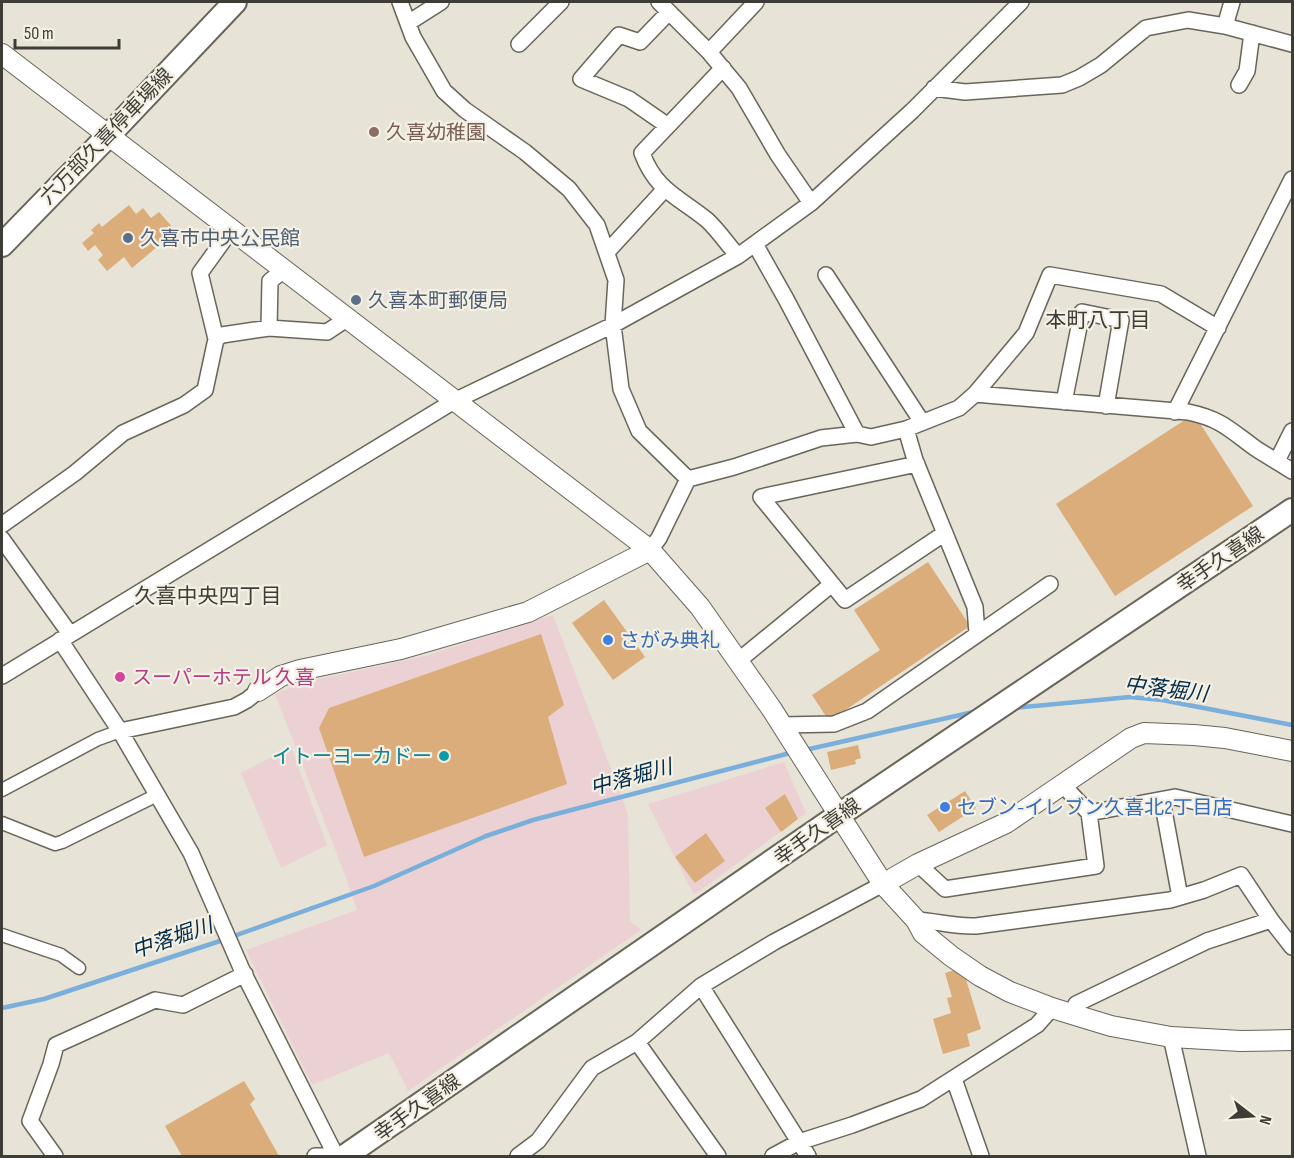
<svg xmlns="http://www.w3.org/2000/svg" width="1294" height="1158" font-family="'Sofia Sans Condensed','Noto Sans JP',sans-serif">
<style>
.commercial{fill:#ecd1d4}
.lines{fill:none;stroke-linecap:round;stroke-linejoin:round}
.stream{stroke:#7aaedb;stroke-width:4.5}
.building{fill:#dbad7a}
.pedestrian-casing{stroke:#69655a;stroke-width:15}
.minor-casing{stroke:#69655a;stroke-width:18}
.tertiary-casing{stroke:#69655a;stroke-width:22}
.secondary-casing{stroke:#69655a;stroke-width:26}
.pedestrian{stroke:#fff;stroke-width:12}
.minor{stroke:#fff;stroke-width:15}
.tertiary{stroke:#fff;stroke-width:20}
.secondary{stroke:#fff;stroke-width:22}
.education-dot{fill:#8d6e63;stroke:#f4f0e4;stroke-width:2}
.service-dot{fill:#5c6f8a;stroke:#f4f0e4;stroke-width:2}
.shop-dot{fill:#3f7fe0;stroke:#f4f0e4;stroke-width:2}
.hotel-dot{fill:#d1479c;stroke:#f4f0e4;stroke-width:2}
.culture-dot{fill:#0f9aa8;stroke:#f4f0e4;stroke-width:2}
.labels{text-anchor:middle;stroke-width:4.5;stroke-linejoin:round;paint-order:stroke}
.education-label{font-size:20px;fill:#785e54;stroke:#f4f0e4;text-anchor:start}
.street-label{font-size:20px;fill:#3e3c37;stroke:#f4f0e4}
.service-label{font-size:20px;fill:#4e5e75;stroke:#f4f0e4;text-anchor:start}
.shop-label{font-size:20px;fill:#366cbe;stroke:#f4f0e4;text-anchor:start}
.hotel-label{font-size:20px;fill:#b23c85;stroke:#f4f0e4;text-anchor:start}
.culture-label{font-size:20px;fill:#0d838f;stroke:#f4f0e4;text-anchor:end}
.neighbourhood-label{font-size:21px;fill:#3e3c37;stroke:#f4f0e4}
.water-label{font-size:21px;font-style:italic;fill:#022c4a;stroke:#f4f0e4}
</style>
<rect width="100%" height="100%" fill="#e7e3d6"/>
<path class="commercial" d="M553 615 628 814 630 921 641 930 408 1091 389 1053 312 1085 246 950 357 910 345 875 275 694 301 683 425 656Z
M291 747 327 845 281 868 241 773Z
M784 762 806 813 694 895 648 804Z"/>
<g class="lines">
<path class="stream" d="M1013 708 1130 697 1162 700 1292 725
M805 750 978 711
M2 1008 44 999 220 941 374 886 486 836 533 820 794 752"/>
</g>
<path class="building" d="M129 205 136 214 143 208 151 218 159 212 176 231 132 268 124 257 107 271 98 260 103 255 95 245 88 251 82 243 94 233 91 230 99 223 102 227Z
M1194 414 1253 506 1115 596 1056 504Z
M928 562 970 626 829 721 812 695 880 650 854 610Z
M604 600 645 657 613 680 572 623Z
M541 634 564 705 548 717 567 784 364 857 319 728 329 708Z
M858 745 861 758 855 760 856 764 831 770 827 752Z
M965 791 976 808 939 832 927 815Z
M785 794 798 819 781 832 765 808Z
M706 833 725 861 695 883 675 857Z
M955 970 965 976 981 1029 967 1034 970 1046 943 1054 933 1019 951 1013 947 998 952 997 945 973Z
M244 1081 255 1099 250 1104 279 1156H182L165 1126Z"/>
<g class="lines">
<defs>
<path id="pedestrian" d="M2 790 98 739 120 731
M2 823 55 844 62 842 157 795
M2 935 61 955 79 968"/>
<path id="minor" d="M400 2 413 37 444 91 465 110 525 152 569 189 597 225 616 280 613 325 621 389 639 431 688 479
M659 2 709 52 739 88 778 155 811 203
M1232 2 1225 26 1292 44
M408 23 441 2
M519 44 561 2
M709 52 756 2
M723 68 642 153C656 191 679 197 707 220 718 230 728 245 738 256
M1239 85 1247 71 1252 33
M934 88 965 92 1062 85 1079 78 1101 65 1146 28 1188 20 1225 26
M668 126 629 99 581 79 619 35 640 42 669 12
M755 244 786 299 857 434
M607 252 664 190
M826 275 922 422
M269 328 270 281 284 270
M216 339 200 273 231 230
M975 394 1188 412C1221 419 1229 429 1255 448 1267 456 1280 463 1292 471
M1064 402 1082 312 1121 320 1106 406
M1175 412 1292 179
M906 429 915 460 975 607 977 634
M1277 461 1292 431
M917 464 761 497 845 600 945 533
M2 525 75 473 123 433 184 405 205 390 216 339 222 335 269 328 327 332 348 318
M2 539 70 634
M650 550 659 538 688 479 734 467 821 438 857 434 871 437 906 429 959 408 975 394 1026 333 1050 275 1161 294 1218 328
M60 640 120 731 191 853 242 970 336 1156
M738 661 832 584
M2 676 454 401 613 325 738 256 811 203 912 111 1021 2
M782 725 834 724 867 711 1050 584
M120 731 234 707 247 700 258 691
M1162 800 1180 897
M1089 813 1175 797 1292 824
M918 864 945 889 1096 866 1089 813 1062 784
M916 920C936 921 955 927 976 926L1170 900 1204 890 1241 875 1271 920 1292 947
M701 986 808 1156
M1072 1014 1076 1004 1207 941 1271 920
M1171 1037 1198 1156
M637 1042 718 1156
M954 1079 981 1156
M55 1156 30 1121 51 1064 56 1045 155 1000 183 1005 245 974
M315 1156H324
M518 1156 538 1141 592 1068 637 1042 701 986 774 942 883 884
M773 1156 799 1142 852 1125 921 1099 1037 1025 1052 1008"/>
<path id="tertiary" d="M2 54 650 550 700 607 771 708 883 884 916 920 923 933 951 956 980 976 1010 992 1052 1008 1111 1026 1171 1037 1241 1041 1292 1040
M258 691 281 676 300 670 401 649 528 612 650 550
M883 884 918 864 1006 823 1131 738 1144 733 1194 735 1225 738 1292 751"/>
<path id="secondary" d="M2 245 108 136 235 2
M345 1156 839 815 1292 510"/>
</defs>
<use href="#pedestrian" class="pedestrian-casing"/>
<use href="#minor" class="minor-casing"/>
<use href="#tertiary" class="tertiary-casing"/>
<use href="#secondary" class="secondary-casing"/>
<use href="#pedestrian" class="pedestrian"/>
<use href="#minor" class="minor"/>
<use href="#tertiary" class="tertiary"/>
<use href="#secondary" class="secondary"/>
</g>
<circle class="education-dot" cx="374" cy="132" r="6"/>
<g class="service-dot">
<circle cx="128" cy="238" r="6"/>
<circle cx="356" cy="300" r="6"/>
</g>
<g class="shop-dot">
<circle cx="608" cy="640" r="6"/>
<circle cx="945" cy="807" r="6"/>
</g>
<circle class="hotel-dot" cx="120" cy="677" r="6"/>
<circle class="culture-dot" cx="444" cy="756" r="6"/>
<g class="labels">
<g class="education-label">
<text x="386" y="139">久喜幼稚園</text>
</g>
<g class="street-label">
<text transform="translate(106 136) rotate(-46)" y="7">六万部久喜停車場線</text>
<text transform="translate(1220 559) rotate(-34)" y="7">幸手久喜線</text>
<text transform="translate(817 831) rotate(-35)" y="7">幸手久喜線</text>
<text transform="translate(417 1107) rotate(-35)" y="7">幸手久喜線</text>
</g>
<g class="service-label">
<text x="140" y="245">久喜市中央公民館</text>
<text x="368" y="307">久喜本町郵便局</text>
</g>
<g class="shop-label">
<text x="620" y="647">さがみ典礼</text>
<text x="957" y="814">セブン-イレブン久喜北2丁目店</text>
</g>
<g class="hotel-label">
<text x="132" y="684">スーパーホテル 久喜</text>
</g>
<g class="culture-label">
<text x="432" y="763">イトーヨーカドー</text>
</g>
<g class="neighbourhood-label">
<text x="1098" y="327">本町八丁目</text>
<text x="208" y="603">久喜中央四丁目</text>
</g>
<g class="water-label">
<text transform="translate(1166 689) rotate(7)" y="7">中落堀川</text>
<text transform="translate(631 777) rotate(-15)" y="7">中落堀川</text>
<text transform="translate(172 938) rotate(-19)" y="7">中落堀川</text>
</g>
</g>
<rect width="1294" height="1158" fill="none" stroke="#3e3c37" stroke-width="6"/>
<g transform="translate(1252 1116) rotate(107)" stroke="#f4f0e4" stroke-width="4.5" paint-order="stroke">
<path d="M0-4.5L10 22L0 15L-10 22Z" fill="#3e3c37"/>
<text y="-9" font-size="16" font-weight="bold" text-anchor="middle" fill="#3e3c37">N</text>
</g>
<path d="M15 39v9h104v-9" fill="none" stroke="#3e3c37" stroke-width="3"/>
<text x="24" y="39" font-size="18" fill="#3e3c37" stroke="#f4f0e4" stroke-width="4.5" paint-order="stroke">50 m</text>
</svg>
